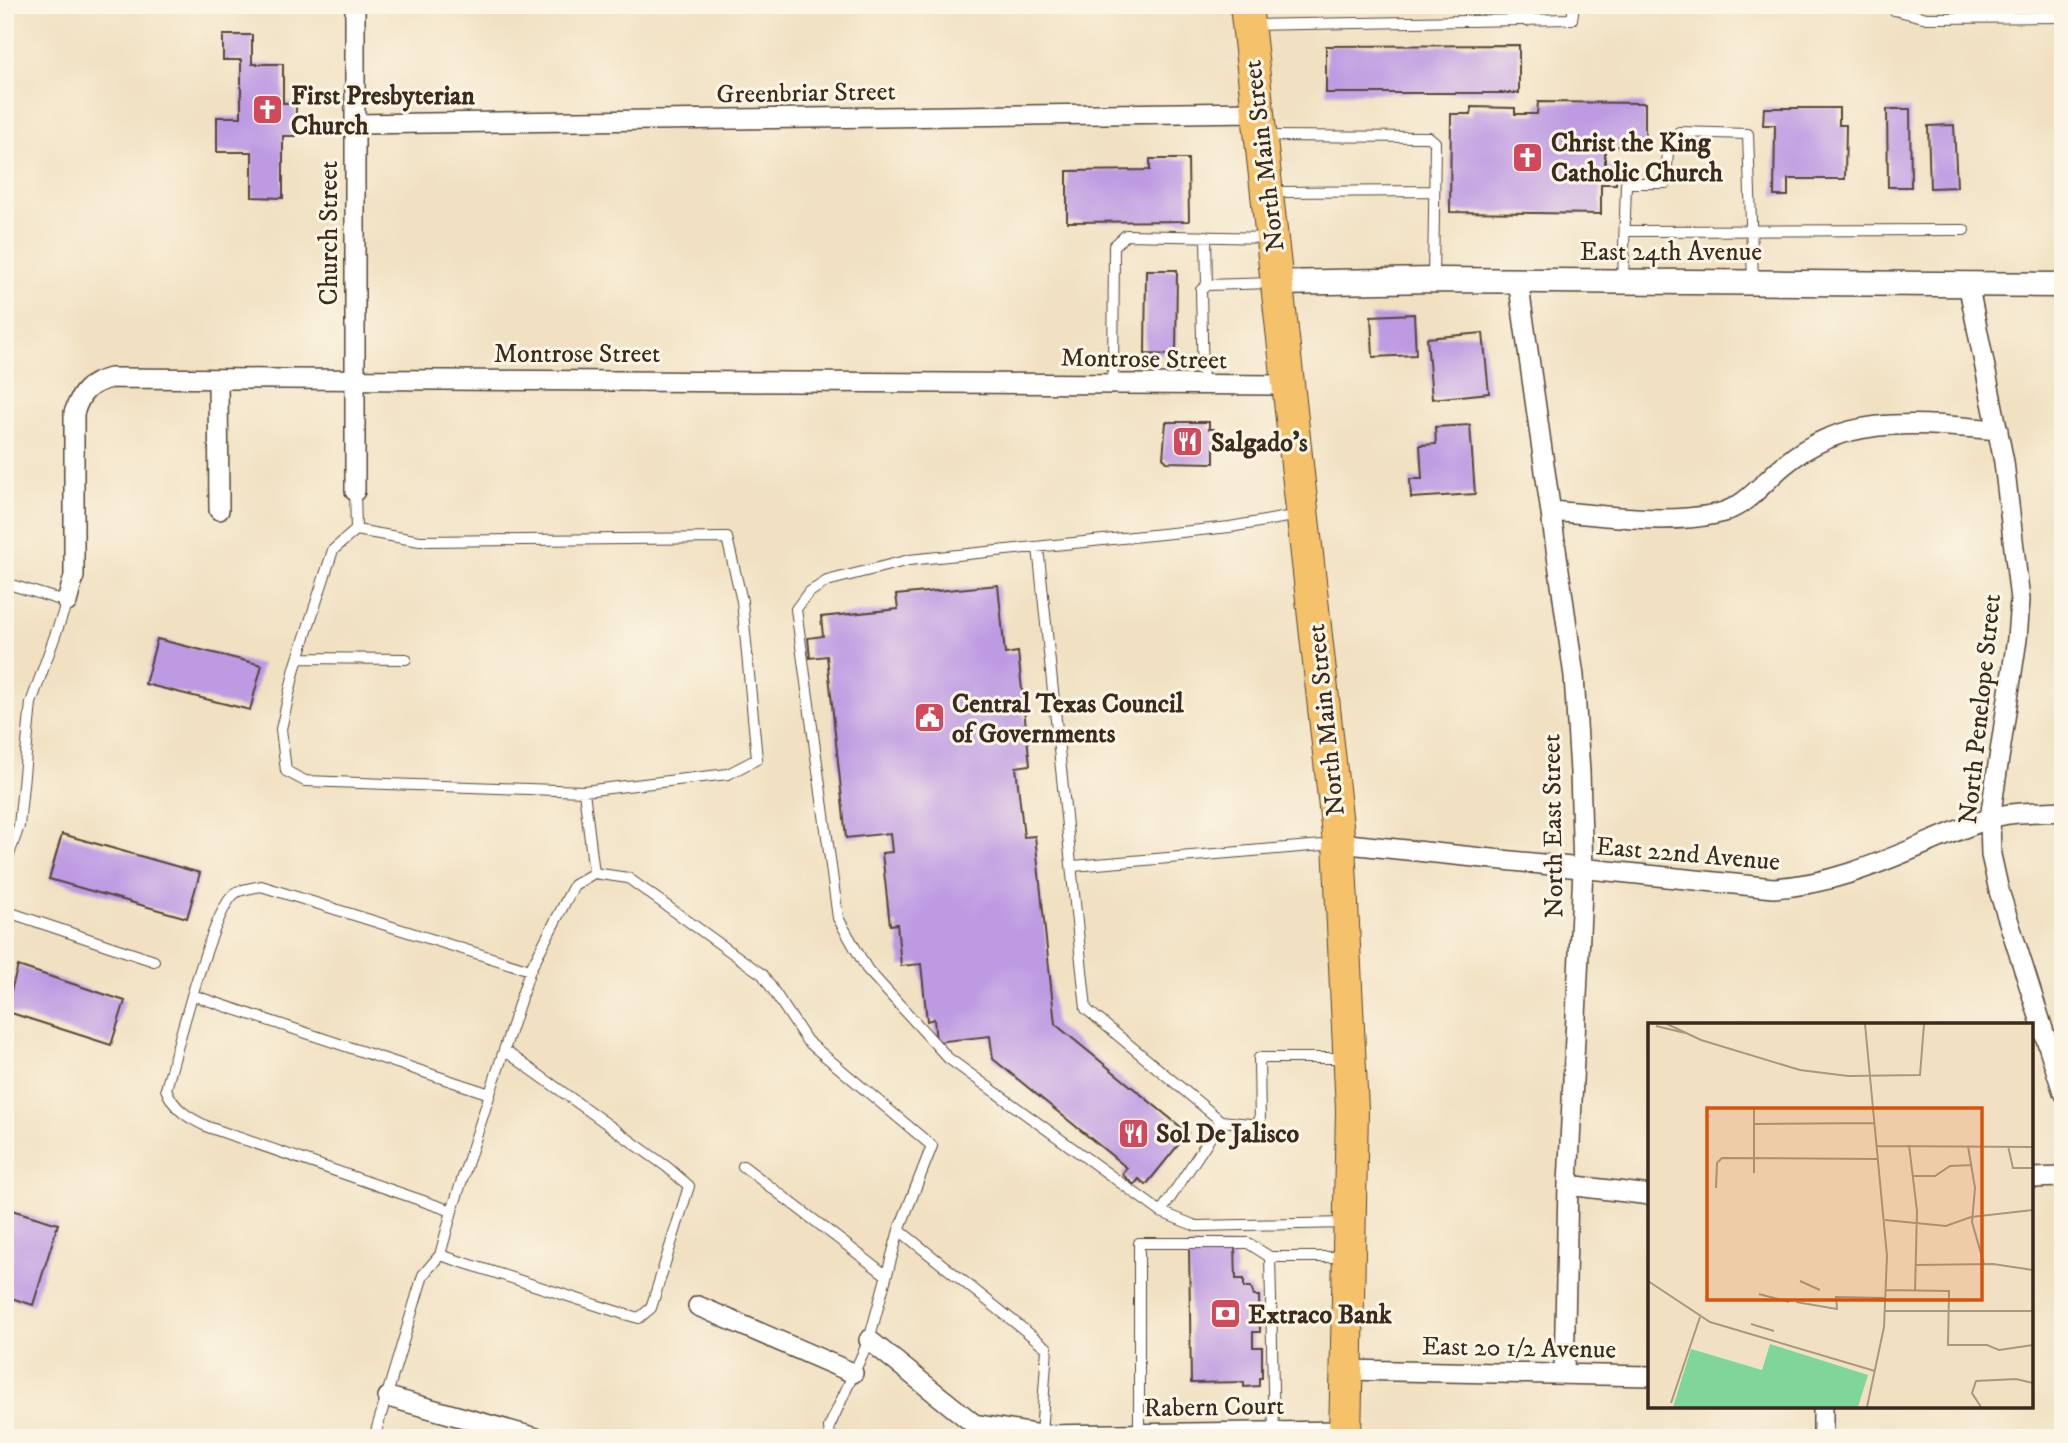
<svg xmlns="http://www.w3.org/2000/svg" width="2068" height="1443" font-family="'IM FELL DW Pica',serif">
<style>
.building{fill:#be9ae3}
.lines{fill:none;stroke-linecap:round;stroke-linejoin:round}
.service-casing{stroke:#564537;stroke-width:12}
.minor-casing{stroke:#564537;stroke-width:22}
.tertiary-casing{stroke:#564537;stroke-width:27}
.primary-casing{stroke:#564537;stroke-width:34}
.service{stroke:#fff;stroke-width:10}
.minor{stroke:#fff;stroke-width:19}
.tertiary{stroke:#fff;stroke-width:24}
.primary{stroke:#f5c16b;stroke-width:32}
.labels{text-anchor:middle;stroke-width:6;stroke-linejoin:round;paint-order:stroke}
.street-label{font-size:26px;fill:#3b2a1e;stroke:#fcf5e5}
.poi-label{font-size:26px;font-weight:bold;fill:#3b2a1e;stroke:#fcf5e5;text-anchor:start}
.inset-road{fill:none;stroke:#a89880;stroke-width:2}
.view{fill:#d7540e;fill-opacity:0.15;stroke:#d7540e;stroke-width:3.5}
.inset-edge{fill:none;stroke:#3b2a1e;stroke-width:3.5}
</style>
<rect width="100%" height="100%" fill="#fcf5e5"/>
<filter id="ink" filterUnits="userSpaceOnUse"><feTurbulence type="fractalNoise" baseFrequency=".0143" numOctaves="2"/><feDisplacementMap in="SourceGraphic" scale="14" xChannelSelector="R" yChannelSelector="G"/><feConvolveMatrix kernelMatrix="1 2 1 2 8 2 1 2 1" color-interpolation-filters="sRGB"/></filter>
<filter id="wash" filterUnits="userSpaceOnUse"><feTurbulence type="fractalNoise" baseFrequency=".00686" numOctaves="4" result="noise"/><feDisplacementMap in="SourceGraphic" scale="28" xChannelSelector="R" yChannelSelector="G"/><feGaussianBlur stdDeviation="1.57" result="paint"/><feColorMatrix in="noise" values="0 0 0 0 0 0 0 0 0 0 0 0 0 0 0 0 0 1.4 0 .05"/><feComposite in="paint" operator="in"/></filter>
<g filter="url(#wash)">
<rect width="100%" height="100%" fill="#f1e1c2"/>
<g id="blocks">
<path class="building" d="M223 35H252V64H283V103H296V136H283V198L252 197V152H217V117H241V60H223Z
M1519 45V93H1326V46Z
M1538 102 1645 103V147L1605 146V166H1616V184H1601V214L1450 212 1451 114H1471V107L1515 108V114H1537Z
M1764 108H1839V125H1846L1845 179H1788V196H1774L1775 125H1763Z
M1887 109H1910L1911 187H1888Z
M1954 125 1957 187 1930 188 1928 126Z
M1150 159H1188L1189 221 1067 222V171L1150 170Z
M1146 270H1177L1176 355 1145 354Z
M1414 314 1416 355 1373 357 1371 316Z
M1483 333 1489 393 1432 399 1427 338Z
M1166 422H1209V429H1214V463L1167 462 1163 458Z
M1470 425 1475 494 1411 498 1410 479H1422L1420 445 1436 444 1435 427Z
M998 585 1005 654 1018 652 1030 765 1016 767 1024 837 1035 836 1055 1024 1188 1133 1146 1185 1139 1179 1134 1185 1122 1174 1127 1168 993 1059 990 1036 936 1042 934 1019 927 1021 921 964 901 966 897 924 890 925 882 853 892 852 890 833 846 838 827 656 810 658 808 638 823 636 821 617 898 609 896 595Z
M157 639 262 665 250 710 145 684Z
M62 834 200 873 187 918 49 879Z
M18 966 125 1001 111 1045 5 1011Z
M5 1208 58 1224 33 1305 5 1296Z
M1235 1245 1236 1279H1244V1287H1251L1254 1296H1259L1260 1332H1253V1347H1262V1378H1259V1386L1244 1387V1382L1191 1383 1189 1246Z"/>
</g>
</g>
<g filter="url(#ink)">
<use href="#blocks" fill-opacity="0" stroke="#564537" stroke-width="2"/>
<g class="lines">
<defs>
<path id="service" d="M1526 5 1527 21
M1894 5V10L1927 18 2063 17
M1251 25 1572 19 1574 5
M1265 136 1429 137 1435 142 1433 280
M1271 192 1434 191
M1625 231 1964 230
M1206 236 1207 285
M1623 281 1626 183H1666L1668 150 1679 132 1748 134 1753 281
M1113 384 1114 246 1126 235 1269 238
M1203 384 1201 290 1207 285 1272 283
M355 491 356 530 420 541 727 538 742 601 757 759 728 774 584 791 305 781 286 771 281 729 295 668 333 550 356 530
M1299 515 1230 527 909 560 827 581 808 593 796 609 838 918 867 969 948 1058 1161 1212 1196 1226 1347 1223
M1038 547 1086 1009 1221 1121 1260 1125 1259 1058H1347
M5 583 67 602 31 703 19 826 5 866
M299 658 406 659
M584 791 594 873
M1073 866 1335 844
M5 911 154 961
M192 995 490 1094
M743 1166 886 1275
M452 1211 530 970
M1161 1212 1221 1121
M440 1255 624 1314 639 1318 651 1308 689 1186 667 1167 504 1050
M1274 1432 1270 1257H1346
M1139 1433V1243H1248L1270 1257
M374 1438 423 1275 440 1255 452 1211 208 1127C189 1118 174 1110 166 1089 176 1054 211 912 235 893 241 889 253 888 261 886L530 970 574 885 594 873 628 878 763 975 807 1041 932 1146 899 1230 1047 1348 1041 1435
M830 1438 829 1427 869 1340 899 1230"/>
<path id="minor" d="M355 124 1258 112
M1518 280 1574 676 1580 772 1583 870 1568 1185 1564 1374
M1968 283 2004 462 2020 600 2017 639 1990 818 1991 855 1999 891 2063 1092
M218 380 219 510
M355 491V5
M1551 511C1604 515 1663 525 1716 514 1746 508 1762 483 1784 465 1846 412 1922 424 1998 430
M67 602 74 576V413C81 392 88 384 110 378L1289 385
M1339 843 1773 888C1851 884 1916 844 1988 819 2010 811 2039 813 2063 811
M2031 1178 2063 1177
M1568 1185 1650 1195
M698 1306 853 1373
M869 1340 974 1424
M1346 1370 1650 1376
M388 1397 537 1438
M1823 1406V1438
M975 1438 974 1424 1041 1435 1345 1431"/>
<path id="tertiary" d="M1278 283 1433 280 2063 285"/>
<path id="primary" d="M1246 5 1339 843 1352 1110 1345 1438"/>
</defs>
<use href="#service" class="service-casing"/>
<use href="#minor" class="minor-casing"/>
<use href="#tertiary" class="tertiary-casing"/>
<use href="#primary" class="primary-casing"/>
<use href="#service" class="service"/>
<use href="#minor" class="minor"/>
<use href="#tertiary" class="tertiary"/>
<use href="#primary" class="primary"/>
</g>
</g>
<defs>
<symbol id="church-square" viewBox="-11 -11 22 22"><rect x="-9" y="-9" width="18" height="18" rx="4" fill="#d1495b" stroke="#fcf5e5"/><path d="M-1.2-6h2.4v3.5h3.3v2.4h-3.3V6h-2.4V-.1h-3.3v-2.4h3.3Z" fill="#fff"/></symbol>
<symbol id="restaurant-square" viewBox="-11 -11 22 22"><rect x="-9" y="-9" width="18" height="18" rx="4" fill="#d1495b" stroke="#fcf5e5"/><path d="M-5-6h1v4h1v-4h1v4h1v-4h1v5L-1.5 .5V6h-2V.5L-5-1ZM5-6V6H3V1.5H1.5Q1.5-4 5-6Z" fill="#fff"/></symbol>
<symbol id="civic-square" viewBox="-11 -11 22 22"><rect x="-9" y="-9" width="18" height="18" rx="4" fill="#d1495b" stroke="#fcf5e5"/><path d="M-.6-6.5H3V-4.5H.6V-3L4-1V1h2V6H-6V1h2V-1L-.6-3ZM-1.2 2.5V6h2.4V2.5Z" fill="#fff"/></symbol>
<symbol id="bank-square" viewBox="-11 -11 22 22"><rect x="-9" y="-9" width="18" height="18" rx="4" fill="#d1495b" stroke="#fcf5e5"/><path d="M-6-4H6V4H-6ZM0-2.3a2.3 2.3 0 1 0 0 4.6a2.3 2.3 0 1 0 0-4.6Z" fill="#fff"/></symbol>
</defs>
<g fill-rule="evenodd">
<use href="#church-square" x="250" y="92" width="35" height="35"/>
<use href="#church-square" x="1510" y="140" width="35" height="35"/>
<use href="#restaurant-square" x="1170" y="424" width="35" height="35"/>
<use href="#civic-square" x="912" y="700" width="35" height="35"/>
<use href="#restaurant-square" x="1116" y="1116" width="35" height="35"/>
<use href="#bank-square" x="1208" y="1296" width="35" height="35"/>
</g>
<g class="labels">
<g class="street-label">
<text transform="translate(806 92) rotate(-1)" y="9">Greenbriar Street</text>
<text transform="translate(1263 156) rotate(-97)" y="9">North Main Street</text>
<text transform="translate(328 233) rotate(-90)" y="9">Church Street</text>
<text x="1671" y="260">East 24th Avenue</text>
<text x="577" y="362">Montrose Street</text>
<text transform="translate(1144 358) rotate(1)" y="9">Montrose Street</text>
<text transform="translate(1979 709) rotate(-84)" y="9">North Penelope Street</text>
<text transform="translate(1325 720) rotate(-96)" y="9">North Main Street</text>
<text transform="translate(1552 826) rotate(-91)" y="9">North East Street</text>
<text transform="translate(1688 853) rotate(5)" y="9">East 22nd Avenue</text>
<text transform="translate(1519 1347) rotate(1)" y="9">East 20 1/2 Avenue</text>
<text transform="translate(1214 1406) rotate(-1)" y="9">Rabern Court</text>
</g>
<g class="poi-label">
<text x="291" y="104">First Presbyterian<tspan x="291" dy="30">Church</tspan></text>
<text x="1551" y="151">Christ the King<tspan x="1551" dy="30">Catholic Church</tspan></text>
<text x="1211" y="451">Salgado's</text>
<text x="952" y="712">Central Texas Council<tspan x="952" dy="30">of Governments</tspan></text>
<text x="1156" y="1142">Sol De Jalisco</text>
<text x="1248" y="1323">Extraco Bank</text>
</g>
</g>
<g transform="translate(1648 1023)">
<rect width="385" height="385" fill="#f1e1c2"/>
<path d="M122 321 220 352 210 384H25L43 326 114 347Z" fill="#80d69a"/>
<path class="inset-road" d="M19 1 53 17 152 47 200 53 272 52 276 1M217 1 239 233 236 304 219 384M8 3 37 10M106 101 226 100M261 122 269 188 267 268M229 123 385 124M320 123 327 165 324 199 336 241M360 123 365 145H385M106 150V85M265 153H287L302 143 324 142M68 165 69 140 74 135 229 136M237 197 298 203 323 194 385 187M267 242 345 241 385 247M0 258 62 299 227 348M152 258 172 267M238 267 301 268 300 322H339L351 327 385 322M111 271 141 279M148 279 189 286 188 274 237 275M237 288H385M103 301 126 308M23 380 52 294M333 384 324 370 328 358 368 356 385 360"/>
<path class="view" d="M59 85H334V277H59Z"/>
<rect width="385" height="385" class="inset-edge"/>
</g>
<rect width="2068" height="1443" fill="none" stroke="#fcf5e5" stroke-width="28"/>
</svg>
